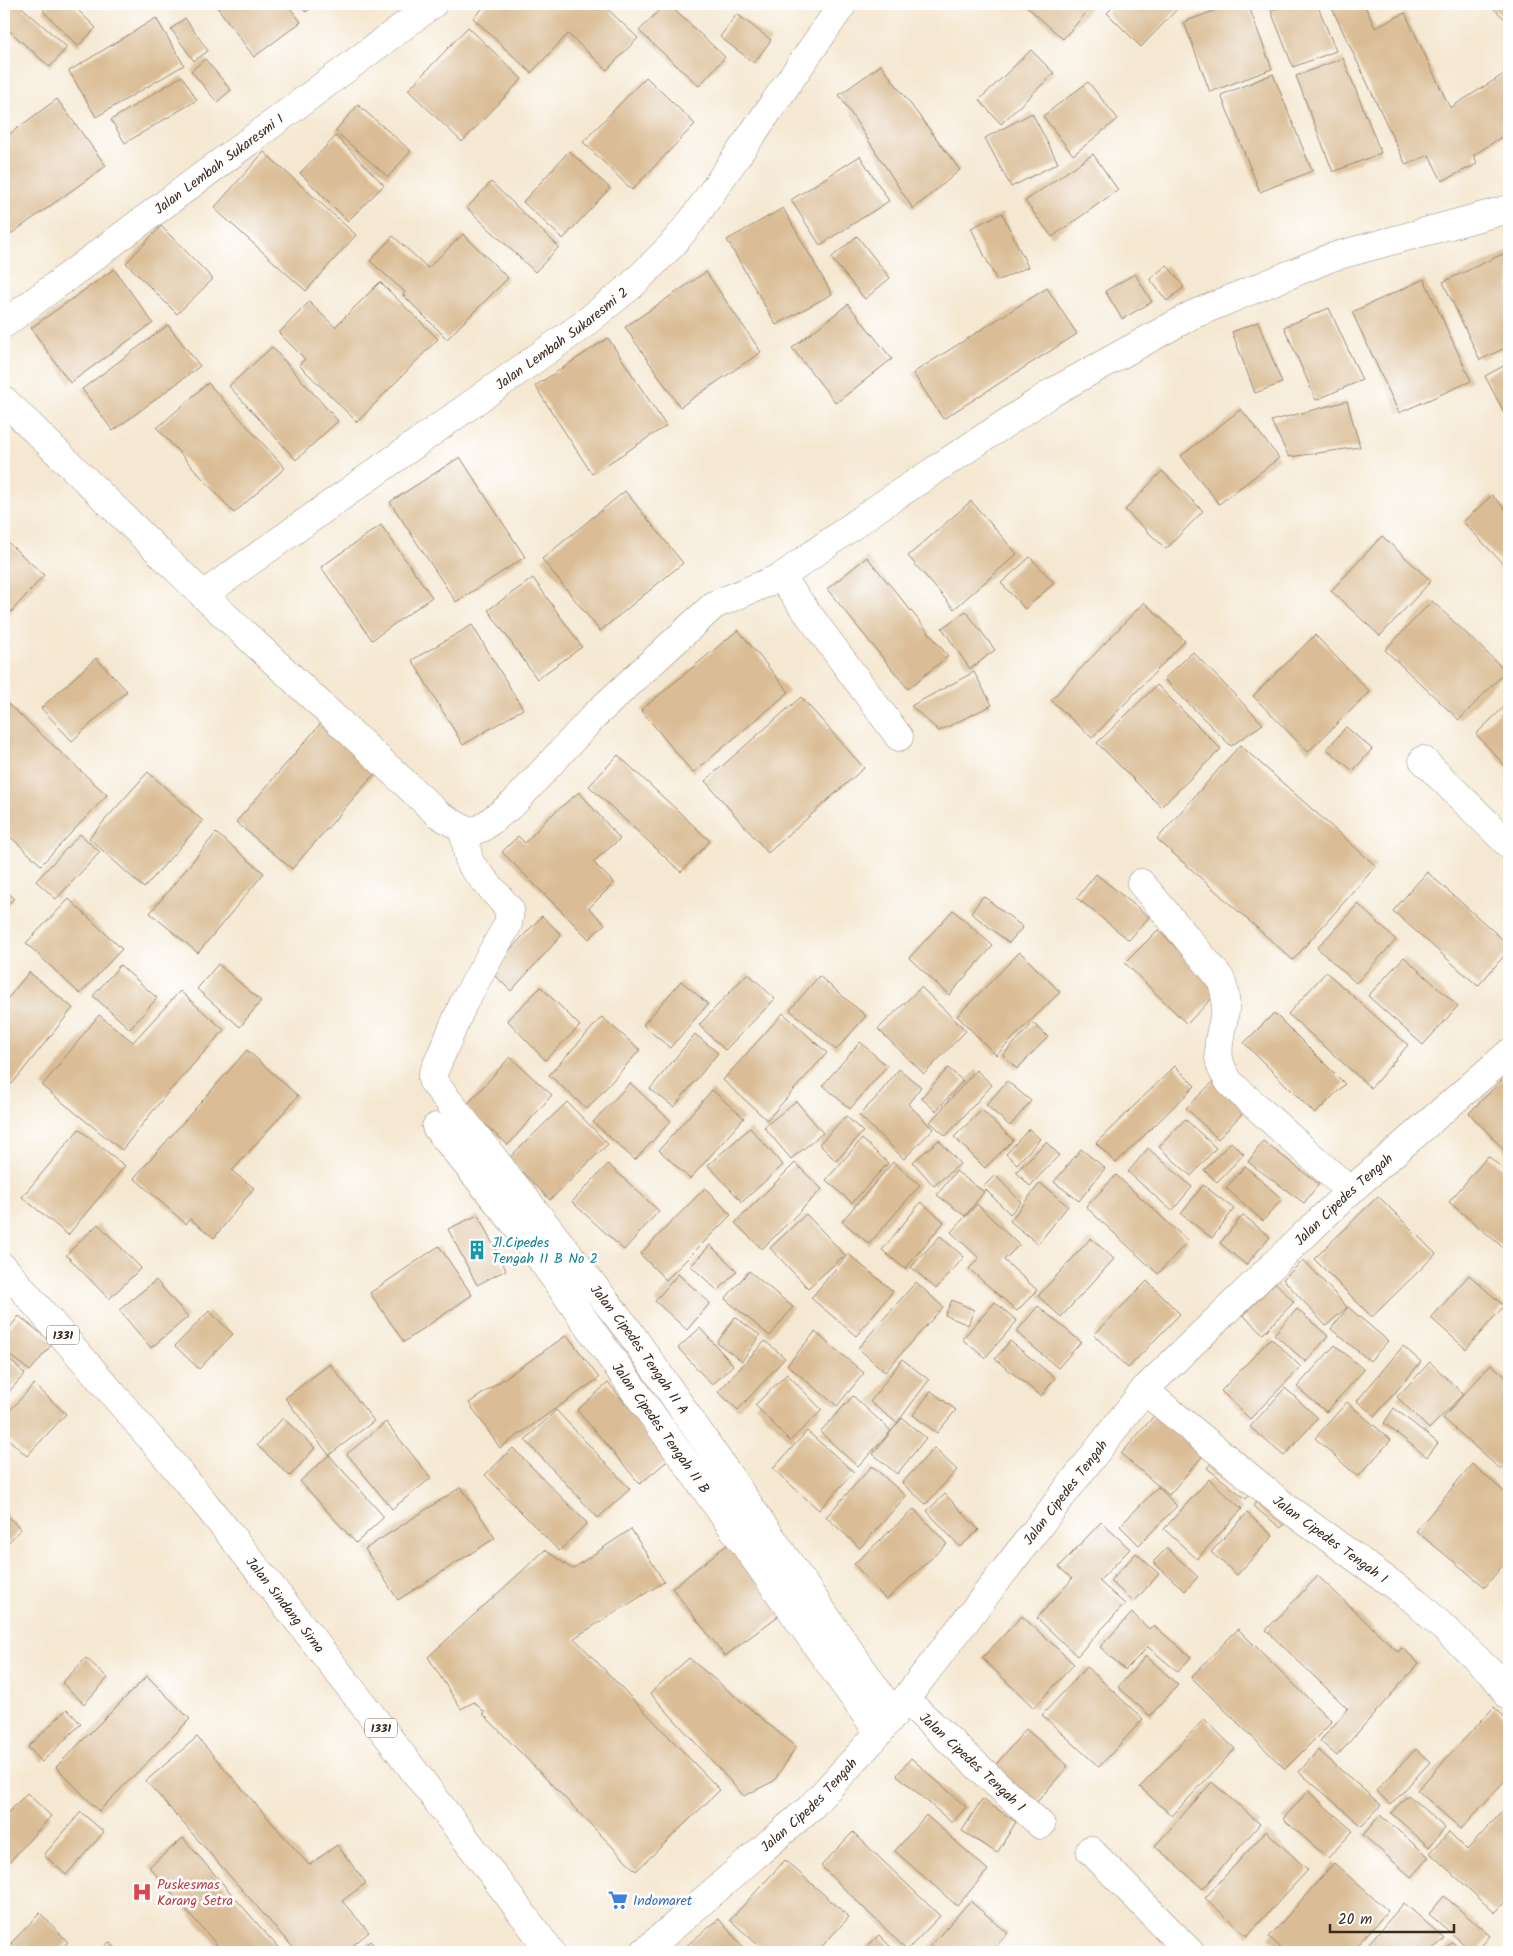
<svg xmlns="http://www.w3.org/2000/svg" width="1513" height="1956" font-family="Kalam,sans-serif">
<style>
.building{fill:#dabd96}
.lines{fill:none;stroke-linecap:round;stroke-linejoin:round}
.minor-casing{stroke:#988978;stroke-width:29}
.major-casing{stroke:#988978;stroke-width:29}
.minor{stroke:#fff;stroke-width:28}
.major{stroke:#fff;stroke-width:28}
.labels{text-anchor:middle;stroke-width:5;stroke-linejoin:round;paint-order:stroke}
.shield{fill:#fff;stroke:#766a62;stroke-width:1}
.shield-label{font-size:12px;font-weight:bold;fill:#3b2a1e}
.street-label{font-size:14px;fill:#3b2a1e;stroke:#fff}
.culture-label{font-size:14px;fill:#0d838f;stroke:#fff;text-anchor:start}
.health-label{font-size:14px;fill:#be3a42;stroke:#fff;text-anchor:start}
.shop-label{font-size:14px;fill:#366cbe;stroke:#fff;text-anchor:start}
</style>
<rect width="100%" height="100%" fill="#fff"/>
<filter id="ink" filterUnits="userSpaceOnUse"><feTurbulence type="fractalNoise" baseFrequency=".02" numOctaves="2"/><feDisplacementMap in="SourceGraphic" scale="10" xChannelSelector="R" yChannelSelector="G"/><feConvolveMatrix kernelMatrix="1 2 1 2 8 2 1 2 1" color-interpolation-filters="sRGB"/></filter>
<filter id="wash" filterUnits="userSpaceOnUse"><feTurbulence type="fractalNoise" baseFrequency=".0096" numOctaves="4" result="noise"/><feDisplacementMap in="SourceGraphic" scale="20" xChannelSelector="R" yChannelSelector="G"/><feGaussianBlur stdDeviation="1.12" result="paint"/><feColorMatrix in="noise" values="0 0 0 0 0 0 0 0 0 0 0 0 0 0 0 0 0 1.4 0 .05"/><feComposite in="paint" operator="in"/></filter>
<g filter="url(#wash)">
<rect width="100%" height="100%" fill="#f5e8d2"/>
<g id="blocks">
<path class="building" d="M4 4H18L67 47 50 67 4 26Z
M50 4H72L96 28 78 46 43 11Z
M221 4H287L301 22 254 57 217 7Z
M299 4H316L306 12Z
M487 4H602L638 38 607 70 568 34 531 73 473 18Z
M665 4H668L725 57 699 86 639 31Z
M1024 4H1094L1063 39Z
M1116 4H1182L1141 47 1107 13Z
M1232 4H1248L1272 69 1210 92 1184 22Z
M1288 4H1317L1336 51 1293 67 1271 11Z
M1330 4H1364L1375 28 1405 13 1450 108 1509 71V132L1474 155 1477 164 1442 181 1429 155 1406 165Z
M1489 4H1509V23Z
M737 14 771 40 754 63 720 37Z
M156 18 184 65 96 117 69 71Z
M185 18 208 51 194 61 171 29Z
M468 27 522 79 462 142 408 90Z
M1031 50 1054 73 1001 124 979 100Z
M1343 58 1381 153 1333 172 1296 76Z
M205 59 231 90 217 102 191 71Z
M881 65 960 170 913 209 839 95Z
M1273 74 1312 171 1260 192 1221 95Z
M182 76 197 100 125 143 111 120Z
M646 77 695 124 632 190 583 142Z
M1088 82 1118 119 1073 155 1043 116Z
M57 99 106 166 4 239V138Z
M358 105 411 151 388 177 335 131Z
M1032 113 1058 163 1011 187 985 138Z
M336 136 384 185 348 221 300 173Z
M569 151 610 188 563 239 523 202Z
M264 152 356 235 306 291 214 208Z
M1093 154 1118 190 1052 237 1025 201Z
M860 156 889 201 820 245 791 200Z
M491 182 559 247 535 272 467 208Z
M783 208 832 294 776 325 727 240Z
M1002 213 1028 267 997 281 971 228Z
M161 226 213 279 177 314 126 263Z
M463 234 508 278 447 339 403 295 405 292 370 261 393 236 428 268Z
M857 236 890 278 865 299 831 258Z
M1509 251V346L1480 360 1443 282Z
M1167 265 1184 287 1167 301 1150 279Z
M114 269 153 323 70 383 31 328Z
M706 272 761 352 680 407 625 327Z
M1135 274 1152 302 1122 319 1105 291Z
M1424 279 1471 381 1399 413 1352 312Z
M380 282 438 339 357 422 299 365 305 359 279 333 309 302 335 327Z
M1047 288 1077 334 943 419 913 373Z
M848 304 892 359 836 403 792 348Z
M1329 308 1362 380 1316 400 1284 327Z
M1258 322 1282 383 1255 393 1232 332Z
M168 325 200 366 113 431 82 389Z
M608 338 666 426 592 474 535 386Z
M272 347 338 421 296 460 229 386Z
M1509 363V417L1507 418 1485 376Z
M208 383 285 468 234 513 157 428Z
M1347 401 1360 447 1289 457 1271 421Z
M1241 409 1279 458 1219 504 1181 456Z
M460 457 525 557 456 602 390 502Z
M1162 471 1203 511 1166 549 1125 510Z
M625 491 683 563 600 631 542 559Z
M1492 495 1509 513V570L1463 522Z
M971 501 1017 554 954 609 908 556Z
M381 525 432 597 372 640 321 567Z
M1382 536 1431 581 1380 636 1331 591Z
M4 539 44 575 4 620Z
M867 557 948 656 908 689 827 589Z
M1030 557 1054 583 1025 609 1001 583Z
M533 578 582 647 537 679 488 610Z
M1432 601 1506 671 1459 720 1385 650Z
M1144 602 1185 641 1092 738 1051 700Z
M966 611 995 650 970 669 942 628Z
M472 625 523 709 463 745 412 660Z
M738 630 789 692 693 773 641 710Z
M1315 635 1370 692 1308 752 1253 696Z
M1193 652 1263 724 1231 746 1164 679Z
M96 658 127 691 72 741 41 708Z
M974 672 992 705 939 731 911 706Z
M1157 685 1221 749 1161 807 1097 743Z
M801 697 864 768 768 853 705 781Z
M6 702 107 795 41 865 4 831V704Z
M1509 702V770L1476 734Z
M322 722 378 770 292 869 236 822Z
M1346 727 1372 749 1353 771 1327 749Z
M1240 745 1376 866 1293 960 1157 839Z
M618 755 710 841 681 872 589 786Z
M148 772 203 821 144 888 89 838Z
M579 792 620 839 593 862 614 883 589 908 605 924 589 939 502 852 518 836 525 843 547 819Z
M216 833 264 873 198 953 150 913Z
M80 834 100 852 56 899 36 881Z
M1427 872 1509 945V950L1478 986 1393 911Z
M1096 874 1149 917 1129 940 1077 898Z
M4 889 14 898 4 910Z
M983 896 1023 927 1009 943 971 913Z
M69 899 122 949 80 994 26 943Z
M1358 904 1396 940 1356 983 1317 948Z
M953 910 993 946 949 995 909 958Z
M542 916 562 935 511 991 490 971Z
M1158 930 1220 990 1187 1024 1125 963Z
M1020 952 1060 992 996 1055 957 1016Z
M1404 957 1458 1006 1423 1045 1368 996Z
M218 964 261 1001 240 1027 197 989Z
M120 965 157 998 130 1029 93 996Z
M29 972 73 1008 12 1084 4 1078V1003Z
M1326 972 1408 1045 1371 1088 1288 1014Z
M748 973 775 999 725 1050 699 1025Z
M819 976 866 1016 836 1050 790 1010Z
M681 981 708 1004 670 1048 643 1025Z
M541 987 580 1026 545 1060 507 1020Z
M921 987 966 1031 924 1074 878 1029Z
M180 991 224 1030 165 1096 122 1150 42 1086 99 1015 133 1042Z
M783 1013 827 1053 767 1120 723 1080Z
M1274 1013 1345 1084 1315 1114 1244 1043Z
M602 1017 640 1050 587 1109 549 1075Z
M1033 1023 1048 1037 1017 1069 1003 1055Z
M695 1034 718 1053 674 1107 650 1089Z
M860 1042 887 1066 850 1109 823 1085Z
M247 1050 298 1096 232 1171 254 1188 214 1238 190 1219 186 1224 134 1178Z
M510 1057 552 1095 508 1145 465 1107Z
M1175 1066 1195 1086 1116 1163 1096 1143Z
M948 1068 963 1081 936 1111 921 1098Z
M899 1069 921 1087 908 1104 933 1129 904 1159 859 1115 875 1099Z
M976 1070 992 1085 946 1136 930 1122Z
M1509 1073V1155L1469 1113Z
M1215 1080 1246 1110 1218 1139 1186 1108Z
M1007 1081 1031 1101 1010 1126 986 1105Z
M630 1083 671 1121 635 1160 593 1122Z
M712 1090 744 1118 690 1179 659 1150Z
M796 1101 823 1133 791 1159 764 1127Z
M567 1102 608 1144 550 1200 509 1158Z
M982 1110 1013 1140 985 1168 954 1137Z
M846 1116 863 1132 836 1161 819 1144Z
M1185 1119 1216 1148 1191 1176 1159 1147Z
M750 1128 783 1165 742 1202 708 1165Z
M79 1129 125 1166 68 1235 22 1197Z
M1029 1129 1040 1139 1017 1164 1006 1154Z
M862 1139 888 1163 852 1203 826 1180Z
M939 1140 960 1164 934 1186 913 1162Z
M1263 1141 1319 1184 1304 1203 1248 1162Z
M1046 1142 1059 1155 1030 1186 1016 1172Z
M1231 1142 1244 1154 1217 1182 1204 1170Z
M1148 1148 1192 1187 1172 1211 1128 1172Z
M1081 1149 1105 1168 1079 1201 1054 1182Z
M1488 1156 1509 1174V1245L1506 1250 1449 1202Z
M893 1162 920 1185 869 1244 842 1221Z
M795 1163 822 1189 762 1249 735 1223Z
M608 1164 659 1211 624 1250 572 1202Z
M1245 1166 1282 1199 1263 1221 1226 1188Z
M956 1171 984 1192 965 1216 937 1195Z
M995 1175 1021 1202 1010 1214 983 1187Z
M1116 1175 1188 1241 1158 1274 1086 1207Z
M1040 1183 1068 1206 1038 1244 1010 1221Z
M1203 1185 1234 1209 1212 1238 1181 1214Z
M705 1188 731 1215 666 1280 640 1254Z
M1378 1196 1436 1254 1372 1317 1314 1259Z
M921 1202 944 1222 905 1269 882 1250Z
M977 1204 1019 1245 1004 1260 1037 1290 1017 1311 969 1269 979 1258 951 1232Z
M806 1214 845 1255 808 1288 770 1248Z
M478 1215 506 1270 477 1285 448 1229Z
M1243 1215 1270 1237 1246 1265 1220 1243Z
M98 1224 141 1268 109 1299 66 1255Z
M940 1236 964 1257 936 1289 911 1267Z
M1091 1238 1114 1259 1061 1317 1038 1296Z
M710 1245 737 1271 718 1291 691 1266Z
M439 1246 472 1295 404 1342 370 1293Z
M848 1254 893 1291 856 1336 811 1298Z
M1304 1260 1347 1307 1326 1326 1283 1279Z
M749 1271 793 1307 770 1336 725 1299Z
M678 1274 710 1303 687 1330 655 1301Z
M1469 1275 1504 1306 1466 1349 1431 1318Z
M156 1280 188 1317 151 1348 119 1310Z
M1147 1281 1180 1314 1128 1368 1094 1335Z
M916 1282 943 1307 885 1372 858 1348Z
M1275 1282 1294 1302 1263 1334 1243 1315Z
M952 1300 974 1310 968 1325 945 1315Z
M995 1302 1017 1321 985 1358 962 1339Z
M1038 1306 1081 1342 1058 1368 1016 1332Z
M1348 1307 1388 1341 1370 1361 1331 1329Z
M1297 1309 1328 1336 1306 1362 1274 1334Z
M209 1311 233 1334 199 1369 175 1346Z
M19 1316 53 1343 30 1371 4 1351V1335Z
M735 1317 760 1335 742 1361 717 1343Z
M700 1328 733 1365 712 1385 678 1348Z
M815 1332 864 1373 837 1406 787 1365Z
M567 1335 599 1378 500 1448 469 1403Z
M1271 1338 1301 1367 1250 1419 1221 1391Z
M765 1341 785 1358 738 1410 718 1392Z
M1010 1341 1055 1378 1041 1396 995 1359Z
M1335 1345 1364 1370 1326 1412 1297 1387Z
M1403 1346 1421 1362 1375 1416 1357 1401Z
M4 1354 25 1374 4 1397Z
M902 1359 929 1380 897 1423 870 1402Z
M1430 1362 1463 1394 1429 1429 1397 1397Z
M330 1364 374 1421 329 1455 384 1517 356 1543 300 1481 329 1455 285 1398Z
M1491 1364 1509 1380V1461L1501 1470 1443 1418Z
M787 1374 822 1410 790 1441 755 1405Z
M608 1383 672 1457 640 1484 577 1410Z
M34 1384 66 1414 27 1456 4 1435V1417Z
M1285 1388 1318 1418 1284 1456 1250 1427Z
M931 1391 956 1410 937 1433 913 1415Z
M853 1396 891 1431 858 1467 820 1432Z
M1347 1402 1391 1440 1358 1477 1315 1438Z
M1394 1408 1438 1443 1427 1457 1384 1423Z
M1160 1409 1208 1450 1169 1495 1121 1454Z
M556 1410 630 1489 598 1518 525 1440Z
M283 1418 315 1448 290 1476 257 1445Z
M902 1418 926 1438 897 1474 873 1454Z
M386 1422 431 1478 392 1509 347 1454Z
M807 1431 854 1472 819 1510 773 1469Z
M513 1448 587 1523 559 1551 485 1475Z
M934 1448 957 1470 926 1504 902 1483Z
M1217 1456 1256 1487 1246 1499 1207 1468Z
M1472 1464 1509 1496V1558L1485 1587 1416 1531Z
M872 1466 906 1496 860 1548 826 1517Z
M1209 1479 1242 1509 1197 1559 1164 1529Z
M461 1487 495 1538 398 1600 365 1549Z
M1158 1487 1177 1506 1139 1545 1120 1526Z
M1263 1492 1292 1514 1281 1528 1253 1506Z
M945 1494 979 1530 960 1547 927 1511Z
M914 1509 947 1544 886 1600 854 1564Z
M4 1513 21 1529 4 1547Z
M1247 1513 1273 1536 1237 1575 1211 1552Z
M1101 1522 1130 1549 1099 1581 1125 1604 1077 1656 1037 1618 1072 1579 1059 1567Z
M631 1529 664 1582 574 1638 720 1790 636 1871 483 1714 485 1713 474 1702 461 1709 428 1657 545 1550 572 1569Z
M728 1544 782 1613 725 1656 672 1588Z
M1167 1548 1198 1577 1185 1591 1153 1562Z
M1136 1553 1159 1574 1134 1602 1110 1581Z
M1318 1576 1398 1652 1402 1648 1419 1663 1337 1756 1320 1741 1348 1709 1266 1630Z
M1132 1613 1149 1629 1153 1625 1191 1657 1178 1672 1148 1647 1125 1670 1100 1647Z
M1022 1616 1074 1664 1034 1708 982 1658Z
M1238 1629 1332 1722 1285 1769 1191 1677Z
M1146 1656 1178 1685 1150 1716 1118 1687Z
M86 1658 108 1678 84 1704 62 1683Z
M689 1658 796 1747 774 1781 744 1796 650 1693Z
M1087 1667 1143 1719 1099 1767 1042 1715Z
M147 1676 190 1719 99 1811 56 1767Z
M1494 1707 1509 1721V1776L1461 1829 1417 1790Z
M67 1709 81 1724 42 1762 28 1747Z
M1204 1719 1235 1749 1172 1816 1140 1787Z
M1026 1729 1068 1766 1030 1810 988 1774Z
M197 1737 309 1865 337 1845 366 1883 342 1901 369 1932 345 1952H297L146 1781Z
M1416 1749 1430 1762 1391 1805 1376 1791Z
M1318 1750 1381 1805 1362 1826 1299 1772Z
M911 1758 966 1807 952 1823 897 1775Z
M1212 1782 1260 1824 1203 1889 1155 1846Z
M1308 1791 1353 1831 1328 1858 1283 1819Z
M27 1793 51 1816 4 1868V1817Z
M1408 1795 1445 1828 1429 1847 1391 1813Z
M982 1799 1016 1822 997 1853 962 1831Z
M1509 1804V1897L1495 1913 1430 1853 1449 1832 1467 1850Z
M81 1812 104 1832 66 1875 44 1855Z
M926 1815 988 1870 957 1906 895 1851Z
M1380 1815 1429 1857 1411 1877 1363 1835Z
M1266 1831 1308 1870 1247 1936 1205 1898Z
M853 1832 940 1916 907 1950 821 1866Z
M183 1838 282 1952H223L149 1867Z
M785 1860 849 1917 817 1952H766L730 1920Z
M1334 1863 1388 1911 1351 1952H1286L1269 1937Z
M1444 1896 1490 1936 1476 1952H1473L1429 1914Z
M970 1901 1008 1933 991 1952H925Z
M1404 1903 1444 1938 1432 1952H1361Z
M40 1913 68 1942 57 1952H20L11 1943Z
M719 1919 747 1952H681L680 1951Z
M879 1935 896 1952H862Z
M370 1941 381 1952H358Z
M109 1942 120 1952H100Z
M1452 1942 1464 1952H1442Z"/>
</g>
</g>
<g filter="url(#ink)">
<use href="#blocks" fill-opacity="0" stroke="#988978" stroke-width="1"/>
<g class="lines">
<defs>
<g id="minor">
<path id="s1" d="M4 324 433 4"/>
<path d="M4 400 203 595 438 814 463 829 473 831 482 828 514 803 596 714 714 605 781 577 879 507 1053 392 1192 315 1332 257 1509 209"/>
<path d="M781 577 899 737"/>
<path id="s2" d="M203 595 580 327 632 285 672 245 691 222 843 4"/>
<path d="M1423 760 1509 845"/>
<path id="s3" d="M463 829 469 860 472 866 510 910 508 924 464 1002 432 1076V1080L629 1331 894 1715"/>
<path d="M1141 883 1220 978C1235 1012 1215 1028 1219 1058 1220 1068 1225 1075 1230 1083L1350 1191"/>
<path id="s4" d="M436 1127 520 1230 879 1733"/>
<path id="s5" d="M1144 1390 1287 1508 1414 1600 1493 1674 1509 1696"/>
<path id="s6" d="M906 1700 1041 1825"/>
<path d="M1090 1850 1190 1952"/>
<path id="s7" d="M644 1952 811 1807 879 1733 1144 1390 1350 1191 1509 1053"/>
</g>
<g id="major">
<path id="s8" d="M4 1268C72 1347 141 1425 207 1506 325 1652 438 1802 551 1952"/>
</g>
</defs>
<use href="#minor" class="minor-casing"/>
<use href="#major" class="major-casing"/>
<use href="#minor" class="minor"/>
<use href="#major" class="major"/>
</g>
</g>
<defs>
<symbol id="building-bare" viewBox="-9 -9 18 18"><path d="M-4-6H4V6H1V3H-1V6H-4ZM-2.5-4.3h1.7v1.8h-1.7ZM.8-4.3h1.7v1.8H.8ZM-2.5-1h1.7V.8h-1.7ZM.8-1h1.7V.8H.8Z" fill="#0f9aa8" stroke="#fff" stroke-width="2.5" paint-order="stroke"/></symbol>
<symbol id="hospital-bare" viewBox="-9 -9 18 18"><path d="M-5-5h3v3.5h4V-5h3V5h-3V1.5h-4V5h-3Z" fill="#e0444e" stroke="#fff" stroke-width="2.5" paint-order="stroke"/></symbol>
<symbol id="supermarket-bare" viewBox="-9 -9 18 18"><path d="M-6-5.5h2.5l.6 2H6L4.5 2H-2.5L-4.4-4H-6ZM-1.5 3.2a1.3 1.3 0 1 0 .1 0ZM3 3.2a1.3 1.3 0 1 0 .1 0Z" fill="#3f7fe0" stroke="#fff" stroke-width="2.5" paint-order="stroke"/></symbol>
</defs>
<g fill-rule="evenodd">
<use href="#building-bare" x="463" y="1236" width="28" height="28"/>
<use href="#hospital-bare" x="128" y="1878" width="28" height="28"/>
<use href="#supermarket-bare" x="604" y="1886" width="28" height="28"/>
</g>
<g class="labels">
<g class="shield">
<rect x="47" y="1325.5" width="32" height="19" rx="4"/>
<rect x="365" y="1718.5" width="32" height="19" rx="4"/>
</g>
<g class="shield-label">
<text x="63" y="1339">1331</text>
<text x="381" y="1732">1331</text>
</g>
<g class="street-label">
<text dy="5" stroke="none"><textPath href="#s1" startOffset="268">Jalan Lembah Sukaresmi I</textPath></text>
<text dy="5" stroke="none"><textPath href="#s2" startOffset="441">Jalan Lembah Sukaresmi 2</textPath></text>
<text dy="5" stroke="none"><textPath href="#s7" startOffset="1031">Jalan Cipedes Tengah</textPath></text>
<text dy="5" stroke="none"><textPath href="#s3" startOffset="625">Jalan Cipedes Tengah II A</textPath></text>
<text dy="5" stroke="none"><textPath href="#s4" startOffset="376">Jalan Cipedes Tengah II B</textPath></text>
<text dy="5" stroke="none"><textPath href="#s7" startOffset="626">Jalan Cipedes Tengah</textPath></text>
<text dy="5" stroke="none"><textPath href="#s5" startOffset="239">Jalan Cipedes Tengah I</textPath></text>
<text dy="5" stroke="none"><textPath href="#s8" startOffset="439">Jalan Sindang Sirna</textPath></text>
<text dy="5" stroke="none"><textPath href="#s6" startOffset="91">Jalan Cipedes Tengah 1</textPath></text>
<text dy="5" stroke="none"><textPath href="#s7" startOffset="221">Jalan Cipedes Tengah</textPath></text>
</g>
<g class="culture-label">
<text x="492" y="1247">Jl.Cipedes<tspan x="492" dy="16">Tengah II B No 2</tspan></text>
</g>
<g class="health-label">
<text x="157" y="1889">Puskesmas<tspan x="157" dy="16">Karang Setra</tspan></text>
</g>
<g class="shop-label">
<text x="633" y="1905">Indomaret</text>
</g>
</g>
<rect width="1513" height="1956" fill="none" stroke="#fff" stroke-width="20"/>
<path d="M1330 1924v8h124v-8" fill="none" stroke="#3b2a1e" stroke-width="2.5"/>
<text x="1338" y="1924" font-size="15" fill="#3b2a1e" stroke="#ffffff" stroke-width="4" paint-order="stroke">20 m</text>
</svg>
